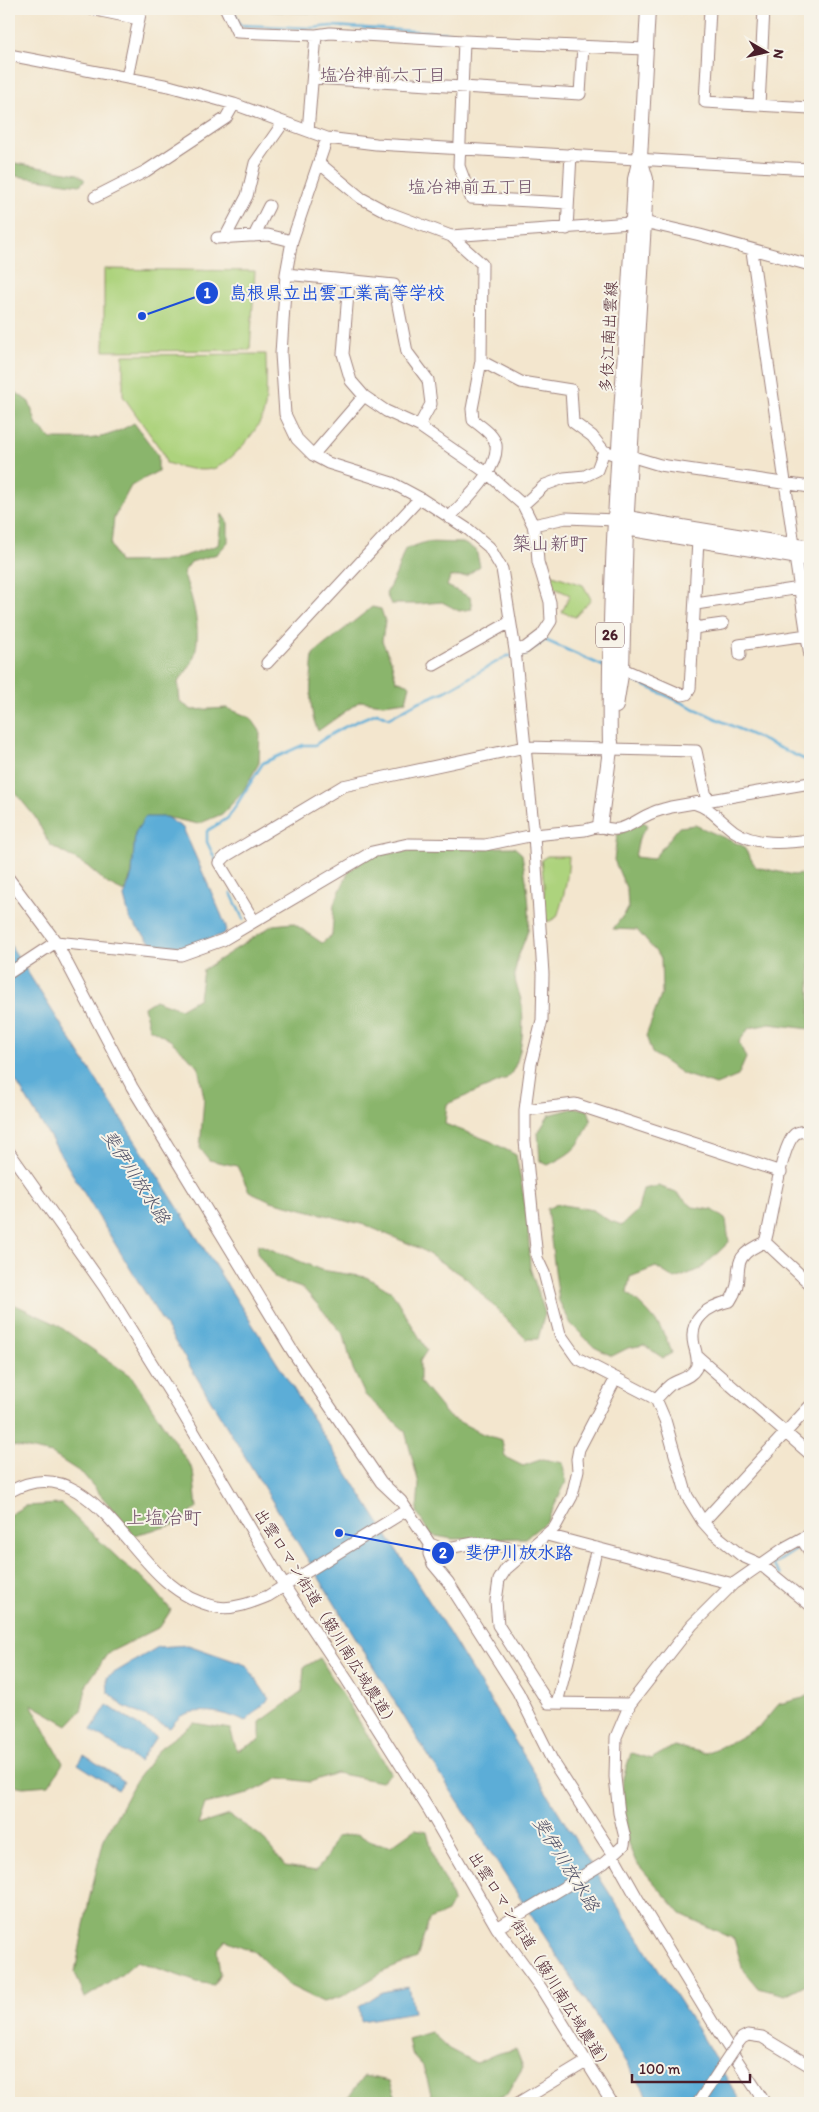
<svg xmlns="http://www.w3.org/2000/svg" width="819" height="2112" font-family="Itim,'Klee One',sans-serif">
<style>
.green{fill:#add37d;stroke:#7c7954}
.forest{fill:#8ab56c;stroke:#6a6a4c}
.water{fill:#5cadd7;stroke:#536681}
.lines{fill:none;stroke-linecap:round;stroke-linejoin:round}
.stream{stroke:#5cadd7;stroke-width:2.5}
.minor-casing{stroke:#9e827c;stroke-width:13}
.major-casing{stroke:#9e827c;stroke-width:16}
.minor{stroke:#fff;stroke-width:11}
.major{stroke:#fff;stroke-width:14}
.minor-bridge-casing{stroke:#9e827c;stroke-width:13;stroke-linecap:butt}
.minor-bridge{stroke:#fff;stroke-width:11}
.labels{text-anchor:middle;stroke-width:4;stroke-linejoin:round;paint-order:stroke}
.shield{fill:#f7f3e8;stroke:#7e5f64;stroke-width:1}
.shield-label{font-size:15px;font-weight:bold;fill:#4a1f2b}
.street-label{font-size:16px;fill:#4a1f2b;stroke:#f7f3e8}
.neighbourhood-label{font-size:18px;fill:#715169;stroke:#f7f3e8}
.water-label{font-size:18px;font-style:italic;fill:#505167;stroke:#f7f3e8}
.quarter-label{font-size:19px;fill:#715169;stroke:#f7f3e8}
.leader{fill:none;stroke:#1d4ed8;stroke-width:2}
.callout-dot{fill:#1d4ed8;stroke:#f7f3e8;stroke-width:2}
.mark-label{font-size:15px;text-anchor:middle;font-weight:bold;fill:#fff}
.callout-label{font-size:18px;text-anchor:middle;font-weight:bold;fill:#1d4ed8;stroke:#f7f3e8;stroke-width:4;stroke-linejoin:round;paint-order:stroke}
</style>
<rect width="100%" height="100%" fill="#f7f3e8"/>
<filter id="ink" filterUnits="userSpaceOnUse"><feTurbulence type="fractalNoise" baseFrequency=".02" numOctaves="2"/><feDisplacementMap in="SourceGraphic" scale="10" xChannelSelector="R" yChannelSelector="G"/><feConvolveMatrix kernelMatrix="1 2 1 2 8 2 1 2 1" color-interpolation-filters="sRGB"/></filter>
<filter id="wash" filterUnits="userSpaceOnUse"><feTurbulence type="fractalNoise" baseFrequency=".0096" numOctaves="4" result="noise"/><feDisplacementMap in="SourceGraphic" scale="20" xChannelSelector="R" yChannelSelector="G"/><feGaussianBlur stdDeviation="1.12" result="paint"/><feColorMatrix in="noise" values="0 0 0 0 0 0 0 0 0 0 0 0 0 0 0 0 0 1.4 0 .05"/><feComposite in="paint" operator="in"/></filter>
<g filter="url(#wash)">
<rect width="100%" height="100%" fill="#f3e6ce"/>
<path class="green" d="M250 9H341L340 14 251 10Z
M104 269 255 271 250 350 104 351Z
M266 354C266 369 268 402 263 415 258 431 228 466 212 469 198 472 180 467 166 463L163 453 123 396V355Z
M545 559 553 575 583 585 591 599 575 617 562 612 570 595 550 586 541 560Z
M547 856H569C568 878 564 897 557 917L550 921H544V883L541 860Z"/>
<path class="forest" d="M9 162 78 174 85 180 80 185 9 175Z
M9 387 29 402 37 425 51 439C88 439 101 442 134 423L158 455V471L131 486 114 518 111 545 119 562 169 561 218 545 222 514 228 523V542L217 554 191 562 183 573C193 598 204 636 192 662 189 669 182 676 178 682L180 702 192 710 227 708 251 718 260 731 259 763 242 793 222 814 198 824 166 817 135 833 132 874 124 892 108 884 87 866 50 845 35 817 9 785Z
M426 542 463 543 476 550 480 566 466 576 450 577 447 586 470 597 472 609 459 611 442 602 419 604H391L386 594 396 574 405 549Z
M372 607 381 609 385 621 382 641 391 660 396 680 410 685 406 701 383 704 360 701 318 731C307 708 311 679 313 654Z
M643 822 648 825 639 838 635 857 653 859 679 827 695 825 743 846 756 867 794 875 810 873V1029L770 1024 749 1028 739 1042 746 1058 738 1076 716 1085 683 1074 652 1053 646 1036 662 993 661 958 637 930 613 929 628 909 627 890 614 860 617 835Z
M514 847 522 854C525 874 532 910 528 930 524 945 516 956 515 974 514 982 519 991 521 1000 525 1021 523 1065 506 1079L447 1104 445 1124 490 1141 516 1155 528 1219 530 1268 545 1313 538 1339H526L467 1279 419 1248 365 1225 271 1201 249 1191 237 1166 209 1160 200 1148 204 1098 198 1066 170 1040 149 1028 144 1007 155 1000 180 1009 199 998 203 970 273 925 293 923 322 943 332 935 334 904 349 871 372 855 437 848Z
M575 1108 588 1110 591 1119C579 1147 576 1151 548 1165L540 1161 538 1133 549 1115Z
M659 1186 676 1193 693 1207 713 1210 726 1220 729 1242 701 1269 675 1279 656 1267 630 1277 627 1293C649 1311 663 1326 672 1353L663 1358 644 1345 628 1348 612 1356 594 1347 571 1324 559 1301 547 1209 557 1204 593 1210 608 1220 622 1225 638 1210 643 1189Z
M258 1244 321 1270 366 1277 392 1292 427 1350 420 1361V1382L448 1416 483 1434 502 1440 505 1457 523 1466 543 1459 563 1463 566 1482 547 1521 526 1538 453 1539 430 1535 417 1512 419 1484 405 1431 365 1395 352 1367 344 1335 304 1289 276 1279 257 1253Z
M9 1302 56 1324 132 1377 193 1470 197 1508 177 1524 134 1535 83 1474 52 1454 9 1445Z
M61 1504 122 1562 148 1582 171 1610 160 1627 108 1653 87 1684 81 1711 68 1725 31 1704 63 1763 49 1785 23 1787 9 1784V1515L25 1506Z
M320 1658 391 1773 381 1782 336 1773 310 1782 280 1778 248 1794 205 1804 198 1825 229 1815 261 1836 285 1866 316 1871 327 1856 336 1837 357 1834 376 1844 391 1846 415 1829 427 1831 436 1866 447 1883 453 1901 447 1912 429 1920 417 1958 385 1971 343 1996 323 2002 290 1986 255 1952 226 1940 217 1950 220 1974 214 1985 197 1982 137 1961 121 1975 85 1998 75 1972 89 1900 104 1839 136 1780 161 1747 194 1723 230 1729 237 1751 260 1740V1722L302 1692 304 1667Z
M810 1693V1982L785 1995 758 1988 743 1970 734 1939 681 1914 636 1862 622 1830 623 1778 631 1753 651 1759 674 1746 705 1753 732 1742 760 1726 779 1704 803 1698Z
M431 2032 449 2049 476 2063 496 2054 516 2049 523 2067 507 2094 488 2103H427L431 2094 423 2066 411 2053 408 2039Z
M364 2076 390 2081 398 2103H346L347 2099Z"/>
<path class="water" d="M145 817H166L183 828 221 914 226 927 225 933C198 945 182 948 153 945L130 920 124 897 132 874 135 833Z
M9 943 443 1623 584 1854 705 2041 741 2103H652L415 1735 9 1070Z
M188 1645 246 1665 269 1699 245 1722C229 1713 198 1707 181 1716 177 1719 173 1724 170 1728L123 1706 108 1692 107 1677 158 1647Z
M107 1705 156 1737 139 1762 91 1730Z
M84 1755 124 1781 118 1790 78 1764Z
M409 1987 414 2012 361 2021 359 2007 382 1992Z"/>
<g class="lines">
<path class="stream" d="M233 9 240 25 313 28 331 26 466 34
M519 656 525 655 545 640 605 667
M626 677 810 762
M216 861 207 842V831L228 818 263 763 303 745H315C332 732 356 721 377 713L389 718 416 703 446 691 507 656H511
M231 893 243 919
M781 1575 773 1565 802 1546"/>
</g>
</g>
<g filter="url(#ink)">
<g class="lines">
<defs>
<path id="minor" d="M91 9 139 19
M226 9 237 32 316 35 330 33 464 41 645 49
M710 9 705 102 810 108
M464 41 459 166 471 198 568 203
M9 55 169 86 234 104 327 138 376 144 810 169
M127 78 141 9
M313 78 580 94 583 46
M759 105 764 9
M308 131 316 35
M327 138 292 241 286 274 281 354 285 414 297 439 313 455 328 463 392 483 420 498 469 530 489 547 502 569 515 650 525 747 534 835 543 974 542 1020 531 1064 525 1110V1141L537 1258 544 1273 560 1334 577 1358 656 1399 665 1420 687 1496 703 1522 712 1532 742 1556 760 1564 810 1605
M319 163 361 198 387 212 451 236 482 264 481 361 472 409 473 420C480 426 494 434 496 445 499 470 465 500 449 518
M95 197 146 171 226 118 234 104
M567 229 571 154
M254 236 269 206
M451 236 644 222 700 235 810 265
M217 238 268 235 292 241
M228 238 227 234 247 196 255 163 283 123
M752 251 794 545
M286 274 394 285 407 352 428 380 431 404 419 426
M349 281 343 354 351 381 364 396 386 411 419 426 487 473 523 505 533 525 537 547 538 562 550 602 551 621 542 635 525 648 515 650
M481 361 521 382 571 390 573 422 592 436 604 451 619 456
M313 455 364 396
M630 456 660 465 810 487
M523 505 545 485 564 478 585 476 597 470 604 451
M533 525 566 518 616 520
M795 557 810 656
M696 604 800 588
M694 628 723 624
M740 655 739 645 807 635
M267 663 420 498
M434 665 510 622
M616 666 682 695 687 694 690 689 698 540
M696 804C711 808 721 822 734 831 755 846 786 843 810 840
M9 879 56 942 132 1087 293 1352 381 1482 401 1501 430 1544 443 1549 474 1543 496 1545 523 1551 533 1546
M254 921 219 863 226 856 343 786 525 747 696 751 707 801
M9 973 56 942 181 955 223 940 372 852 408 844 485 845 534 835 585 830 600 826C623 836 632 821 652 813 658 810 665 809 671 807L810 783
M525 1110 575 1104 781 1172
M9 1152 105 1288 182 1412 285 1587 347 1680 429 1810 497 1928 541 1988 612 2103
M765 1242 810 1284
M697 1356 810 1454
M616 1378 579 1449 577 1459 578 1470 572 1496 555 1527 506 1569 499 1580 496 1601 498 1625 548 1703 630 1704
M656 1399C661 1394 665 1389 670 1385 678 1379 690 1379 696 1368 699 1362 696 1352 694 1345 688 1319 708 1306 730 1301 749 1273 722 1260 765 1242 772 1220 780 1147 795 1134 799 1131 806 1131 810 1131
M9 1492C80 1450 121 1543 166 1581 180 1593 198 1603 217 1607 234 1610 253 1602 268 1596L407 1510
M703 1522 810 1406
M547 1535 733 1584
M802 1540 810 1552
M430 1544 429 1554 433 1564 448 1582 518 1692 552 1760 613 1855 636 1896 718 2031 765 2103
M557 1703 597 1548
M497 1928 604 1863 624 1845 625 1838 619 1813 615 1777 616 1737 630 1704 692 1625 733 1584 786 1547 810 1534
M738 2043 742 2038 748 2035 762 2037 810 2066
M518 2103 586 2062"/>
<path id="major" d="M619 519 627 518 810 548
M620 524 626 528 810 559
M616 706 622 669 626 528 644 222 646 179 640 159
M610 750C607 559 626 369 635 179L640 158 648 9
M600 826 611 742"/>
</defs>
<use href="#minor" class="minor-casing"/>
<use href="#major" class="major-casing"/>
<use href="#minor" class="minor"/>
<use href="#major" class="major"/>
<defs>
<path id="minor-bridge" d="M698 2103 738 2043"/>
</defs>
<use href="#minor-bridge" class="minor-bridge-casing"/>
<use href="#minor-bridge" class="minor-bridge"/>
</g>
</g>
<g class="labels">
<rect class="shield" x="596" y="622.5" width="28" height="25" rx="4"/>
<g class="shield-label">
<text x="610" y="640">26</text>
</g>
<g class="street-label">
<text transform="translate(608 337) rotate(-87)" y="6">多伎江南出雲線</text>
<text transform="translate(327 1618) rotate(58)" y="6">出雲ロマン街道（簸川南広域農道）</text>
<text transform="translate(541 1961) rotate(58)" y="6">出雲ロマン街道（簸川南広域農道）</text>
</g>
<g class="neighbourhood-label">
<text x="383" y="81">塩冶神前六丁目</text>
<text x="471" y="193">塩冶神前五丁目</text>
</g>
<g class="water-label">
<text transform="translate(136 1177) rotate(57)" y="6">斐伊川放水路</text>
<text transform="translate(566 1864) rotate(58)" y="6">斐伊川放水路</text>
</g>
<g class="quarter-label">
<text x="550" y="550">築山新町</text>
<text x="164" y="1524">上塩冶町</text>
</g>
</g>
<path class="leader" d="M142 316L207 293M339 1533L443 1553"/>
<g class="callout-dot">
<circle cx="142" cy="316" r="5"/>
<circle cx="339" cy="1533" r="5"/>
<circle cx="207" cy="293" r="12"/>
<circle cx="443" cy="1553" r="12"/>
</g>
<g class="mark-label">
<text x="207" y="298">1</text>
<text x="443" y="1558">2</text>
</g>
<g class="callout-label">
<text x="337" y="299">島根県立出雲工業高等学校</text>
<text x="519" y="1559">斐伊川放水路</text>
</g>
<rect width="819" height="2112" fill="none" stroke="#f7f3e8" stroke-width="30"/>
<g transform="translate(766 52) rotate(99)" stroke="#f7f3e8" stroke-width="4" paint-order="stroke">
<path d="M0-4L9 19L0 12L-9 19Z" fill="#4a1f2b"/>
<text y="-8" font-size="14" font-weight="bold" text-anchor="middle" fill="#4a1f2b">N</text>
</g>
<path d="M632 2074v8h118v-8" fill="none" stroke="#4a1f2b" stroke-width="2.5"/>
<text x="639" y="2074" font-size="15" fill="#4a1f2b" stroke="#f7f3e8" stroke-width="4" paint-order="stroke">100 m</text>
</svg>
